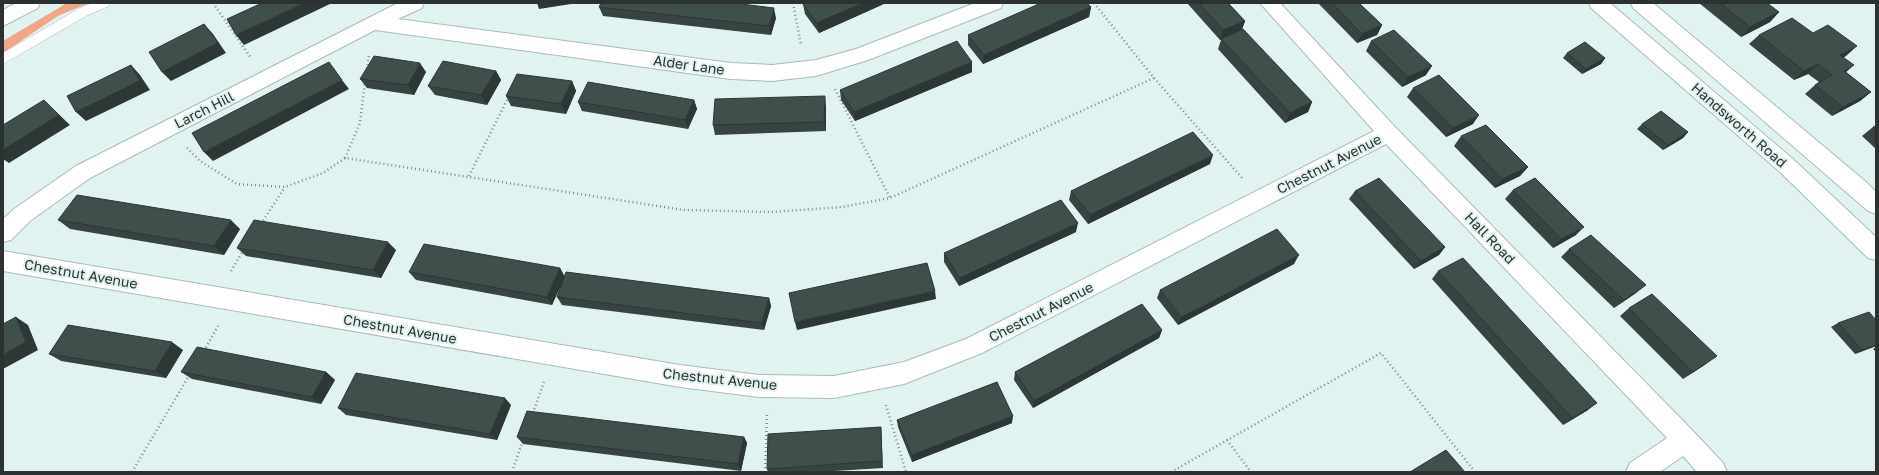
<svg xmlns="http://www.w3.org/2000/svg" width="1879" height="475" font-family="'Golos Text',sans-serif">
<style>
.forest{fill:#f0a788}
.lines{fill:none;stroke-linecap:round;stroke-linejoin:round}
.service-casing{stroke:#aabbb8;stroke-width:1}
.minor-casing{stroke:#aabbb8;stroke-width:2}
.secondary-casing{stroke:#aabbb8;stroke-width:2}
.trunk-casing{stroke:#aabbb8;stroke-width:2}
.path{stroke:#818c8a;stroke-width:2.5;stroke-dasharray:1 3;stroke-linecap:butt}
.service{fill:#fff;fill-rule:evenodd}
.minor{fill:#fff;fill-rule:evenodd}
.secondary{fill:#fff;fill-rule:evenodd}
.trunk{fill:#fff;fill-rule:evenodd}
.wall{fill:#374441}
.shaded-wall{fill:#2d3735}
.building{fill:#404f4c;stroke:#2d3735}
.labels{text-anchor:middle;stroke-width:4;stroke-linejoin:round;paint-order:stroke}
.street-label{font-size:14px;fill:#2c3231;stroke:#e1f3f0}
</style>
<rect width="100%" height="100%" fill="#e1f3f0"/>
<path class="forest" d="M67 3H89L58 16 3 53V41Z"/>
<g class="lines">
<defs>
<path id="service" d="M92 3H110L109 6 88 15 3 64V53L78 9Z"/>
<path id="minor" d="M398 3H424L422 8 398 19 731 63 772 65 816 60 856 49 975 3H1003L1001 8 868 60 816 76 772 81 731 79 375 30 90 178 30 221 11 240 3 242V219L14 209 76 166Z
M1260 3H1280L1395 127 1694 432 1723 463 1727 472H1697L1683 456 1660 472H1626L1630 463 1667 438 1386 144 982 353 904 384 834 398 759 397 680 387 3 271V251L680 365 759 375 834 376 904 362 966 339 1374 131Z"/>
<path id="secondary" d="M1589 3H1610L1794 160 1876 237V260L1868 258 1780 172 1591 8Z
M1631 3H1653L1866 182 1876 192V214L1868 211 1633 8Z"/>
<path id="trunk" d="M16 3H40L38 8 3 26V10Z"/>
</defs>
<use href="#service" class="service-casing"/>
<use href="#minor" class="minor-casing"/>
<use href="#secondary" class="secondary-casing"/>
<use href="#trunk" class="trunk-casing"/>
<path class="path" d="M213 3 251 58
M793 3 801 45
M1094 3 1154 78 1243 179
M367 69 369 54
M835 89 890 198
M187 148 200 161 237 184 285 187 323 173 345 158 684 210 771 212 842 207 890 198 1154 78
M345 158 360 123 365 82
M469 176 509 96
M261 224 285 187
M231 271 243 251
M204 351 218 326
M886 405 906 472
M533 413 544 382
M1227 440 1251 472
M132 472 190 374
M512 472 523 440
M765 472 767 414
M1171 472 1381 353 1475 472"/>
<use href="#service" class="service"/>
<use href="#minor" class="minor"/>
<use href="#secondary" class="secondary"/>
<use href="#trunk" class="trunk"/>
</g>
<path class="wall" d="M806 3H886L819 33 805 14 803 4Z
M1187 3H1228L1245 21 1242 30 1312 102 1308 112 1285 123 1218 49 1221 40H1220Z
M1318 3H1359L1382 25 1377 35 1357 43Z
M1699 3H1767L1779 12 1770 22 1741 37Z
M599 7 776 18 771 35 603 16Z
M1091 7 1089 17 983 64 968 45V35Z
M1813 33 1846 56 1844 57 1846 72 1871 92 1860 101 1832 116 1805 94 1815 85 1819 82 1808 74 1794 80 1749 44 1759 35Z
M1371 41 1426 75 1402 87 1366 51Z
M1567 53 1605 58 1601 64 1582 74 1563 58Z
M972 62V72L855 121 841 100 840 90Z
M496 71 501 80 487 105 435 95 428 86Z
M426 72 414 95 367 88 360 79Z
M572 81 576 91 566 114 511 106 506 96Z
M1413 88 1473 124 1446 137 1407 97Z
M694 100 697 109 688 129 582 111 578 102Z
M826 106V131L715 135 713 125Z
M1642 124 1688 132 1683 138 1663 150 1637 129Z
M1876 126V149L1862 136 1873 127Z
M1461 136 1528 167 1520 176 1495 188 1454 146Z
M1210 164 1088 224 1069 200 1071 191Z
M1513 190 1576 235 1553 248 1505 199Z
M1355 191 1445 247 1439 255 1414 269 1349 199Z
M58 220 240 229 224 255 70 229Z
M1076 232 959 286 944 262V253Z
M237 248 396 250 381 278 246 256Z
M1569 249 1636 293 1614 308 1561 257Z
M1294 264 1178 325 1157 298 1160 290Z
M560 268 564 276 769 298 771 306 764 330 562 305 557 297 561 284 552 305 416 280 409 272Z
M1438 271 1588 410 1563 425 1432 279Z
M1629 308 1706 364 1683 379 1620 316Z
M1876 320V346L1855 354 1831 327 1838 323Z
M1162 330 1159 338 1033 408 1014 380 1015 372Z
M1876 347V352L1873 349Z
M183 350 166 378 61 361 49 354Z
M181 372H326L335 380 321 404 192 379Z
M511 405 497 440 346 415 338 408Z
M897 420 1012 423 912 462 898 427Z
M881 427 883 468 819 472H768L767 469Z
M517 437H744L747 443 741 471 523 444Z"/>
<path class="shaded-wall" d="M304 3H332L244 45 236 35Z
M537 3H571V4L539 9Z
M863 3H886L819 33 817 23Z
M1091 7 1089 17 983 64 984 55Z
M774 8 776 18 771 35 769 26Z
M1779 12 1770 22 1741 37 1750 27Z
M1245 21 1241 31 1220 40 1223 30Z
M204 24 213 34 226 53 171 81 162 72Z
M1382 25 1377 35 1357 43 1362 34Z
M1857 46 1846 56 1830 64 1840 55Z
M1605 58 1601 64 1582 74 1586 69Z
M972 62V72L855 121 854 112Z
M420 63 426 72 414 95 408 85Z
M1818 64 1808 74 1794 80 1804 71Z
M131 65 140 75 150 90 86 121 76 112Z
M1854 65 1843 75 1844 71Z
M1432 66 1426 75 1402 87 1408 77Z
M496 71 501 80 487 105 481 95Z
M342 80 349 89 213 161 204 152Z
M572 81 576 91 566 114 561 104Z
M1871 92 1860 101 1832 116 1843 107Z
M825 96 826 106V131L824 122Z
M44 100 70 125 9 163 3 159V150Z
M694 100 697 109 688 129 685 120Z
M1312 102 1308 112 1285 123 1290 113Z
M1479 115 1473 124 1446 137 1453 128Z
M1688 132 1683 138 1663 150 1668 145Z
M1213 155 1210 164 1088 224 1090 215Z
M1528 167 1520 176 1495 188 1502 179Z
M231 220 240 229 224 255 214 246Z
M1078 223 1076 232 959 286 960 278Z
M1584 227 1576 235 1553 248 1561 239Z
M388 242 396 250 381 278 373 270Z
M1445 247 1439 255 1414 269 1421 261Z
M1299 255 1294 264 1178 325 1181 317Z
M560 268 565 277 552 305 547 297Z
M1646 285 1636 293 1614 308 1624 300Z
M935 291 936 299 797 330 795 322Z
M769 298 771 306 764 330 762 323Z
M16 317 28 325 38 350 3 369V355Z
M1162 330 1159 338 1033 408 1034 401Z
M172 342 183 350 166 378 155 371Z
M1876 345V346L1855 354 1862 350Z
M1717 356 1706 364 1683 379 1693 372Z
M326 372 335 380 321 404 312 397Z
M505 398 511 405 497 440 490 434Z
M1597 403 1588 410 1563 425 1572 418Z
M1013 416 1012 423 912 462V455Z
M744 437 747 443 741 471 738 464Z"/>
<path class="building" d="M262 3H304L236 35 227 19Z
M601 3H733L774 8 769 26 599 7Z
M806 3H863L817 23 803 4Z
M1041 3H1087L1091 7 984 55 968 35Z
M1199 3H1228L1245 21 1223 30Z
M1332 3H1359L1382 25 1362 34Z
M1720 3H1767L1779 12 1750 27Z
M1792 18 1813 33 1828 25 1857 46 1840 55 1854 65 1844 71 1871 92 1843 107 1815 85 1832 75 1818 64 1804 71 1759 35Z
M204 24 218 43 162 72 149 52Z
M1243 29 1312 102 1290 113 1221 39Z
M1394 30 1432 66 1408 77 1371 41Z
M957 41 972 62 854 112 840 90Z
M1585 42 1605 58 1586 69 1567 53Z
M374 56 420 63 408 85 360 79Z
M443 61 496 71 481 95 428 86Z
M329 62 342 80 204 152 192 133Z
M131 65 140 81 76 112 67 96Z
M517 74 572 81 561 104 506 96Z
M1439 75 1479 115 1453 128 1413 88Z
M588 82 694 100 685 120 578 102Z
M825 96 824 122 713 125 715 99Z
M44 100 59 115 3 150V125Z
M1661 111 1688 132 1668 145 1642 124Z
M1486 125 1528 167 1502 179 1461 136Z
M1876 126V130L1873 127Z
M1193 132 1213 155 1090 215 1071 191Z
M1379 178 1445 247 1421 261 1355 191Z
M1535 178 1584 227 1561 239 1513 190Z
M77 195 231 220 214 246 58 220Z
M1061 200 1078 223 960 278 944 253Z
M254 220 388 242 373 270 237 248Z
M1277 229 1299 255 1202 307 1181 317 1160 290Z
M1591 235 1646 285 1624 300 1569 249Z
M424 244 560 268 547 297 409 272Z
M1463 258 1597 403 1572 418 1438 271Z
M927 263 935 291 795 322 789 293Z
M566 272 769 298 762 323 557 297Z
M1652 294 1717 356 1693 372 1629 308Z
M1142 304 1162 330 1034 401 1015 372Z
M1869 312 1876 320V345L1862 350 1838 323Z
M16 317 26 342 3 355V324Z
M68 325 172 342 155 371 49 354Z
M197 347 326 372 312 397 181 372Z
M356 373 505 398 490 434 338 408Z
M997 382 1013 416 912 455 897 420Z
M527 411 744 437 738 464 517 437Z
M881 427 882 461 767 469 768 434Z
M1446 450 1465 472H1410Z"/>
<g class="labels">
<g class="street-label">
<text transform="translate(689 65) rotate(8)" y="5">Alder Lane</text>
<text transform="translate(204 110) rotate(-27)" y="5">Larch Hill</text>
<text transform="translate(1739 125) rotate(41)" y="5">Handsworth Road</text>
<text transform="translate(1329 164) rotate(-27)" y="5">Chestnut Avenue</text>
<text transform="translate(1490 238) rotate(46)" y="5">Hall Road</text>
<text transform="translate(81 274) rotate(10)" y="5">Chestnut Avenue</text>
<text transform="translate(1041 312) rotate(-27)" y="5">Chestnut Avenue</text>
<text transform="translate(400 329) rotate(10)" y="5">Chestnut Avenue</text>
<text transform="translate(720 379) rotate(6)" y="5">Chestnut Avenue</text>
</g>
</g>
<rect width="1879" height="475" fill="none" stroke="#2c3231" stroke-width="8"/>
</svg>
